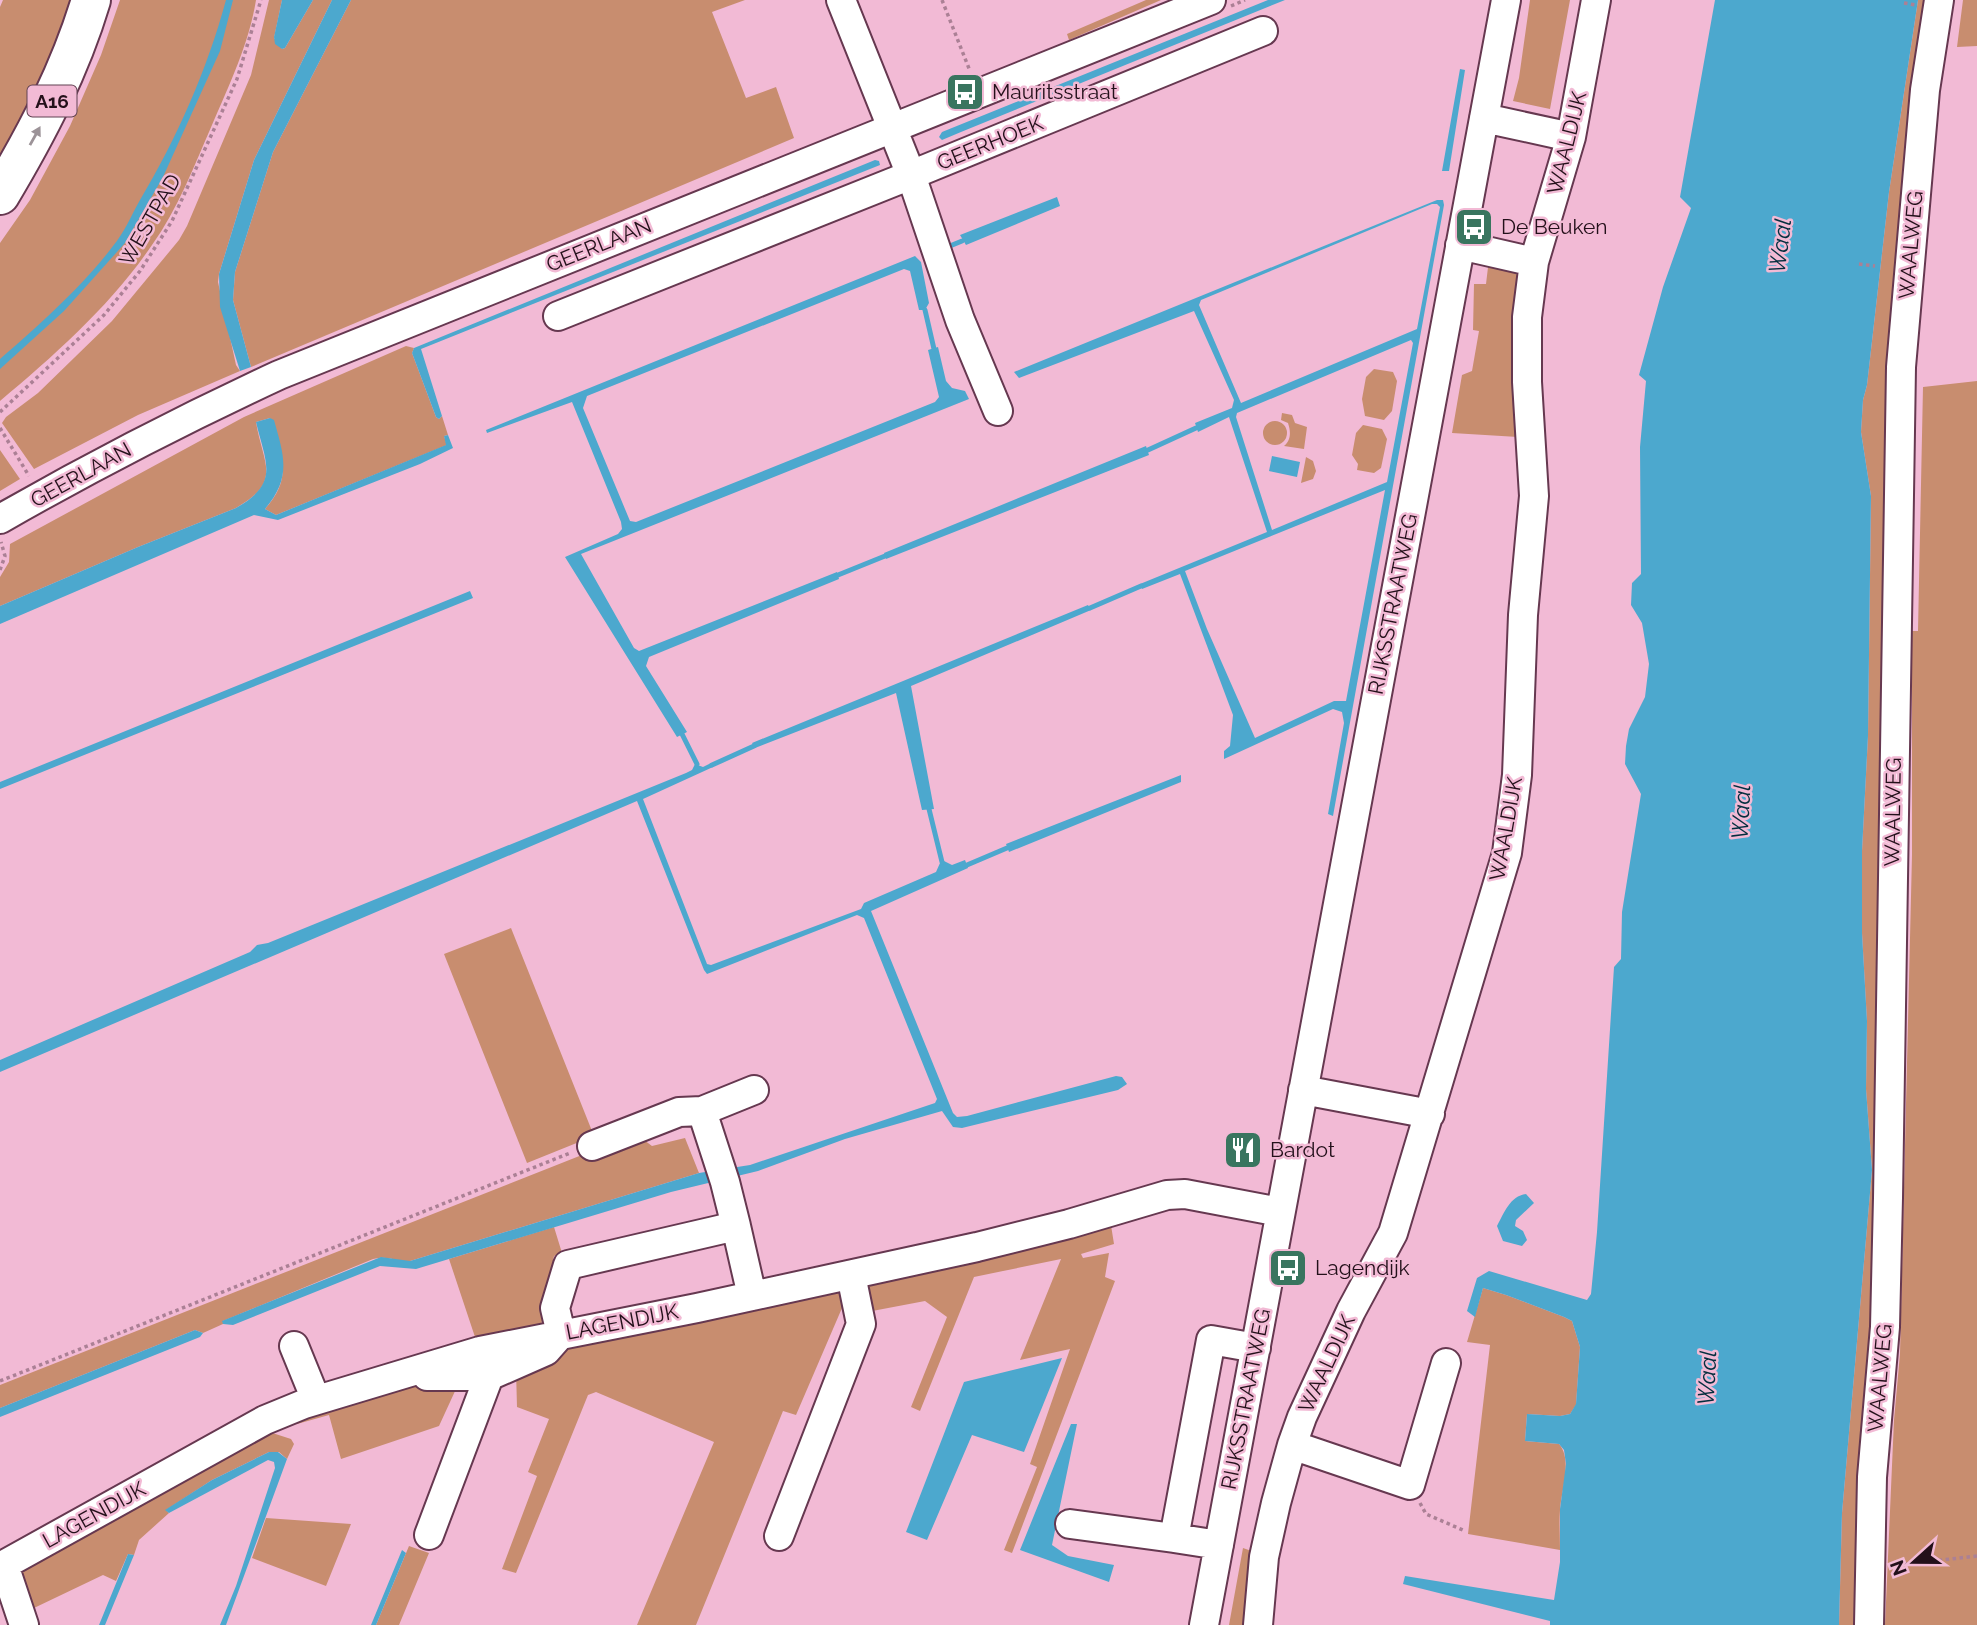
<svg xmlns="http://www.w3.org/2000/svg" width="1977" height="1625" font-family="Raleway,sans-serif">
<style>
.green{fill:#c88d6f}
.water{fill:#4ca8ce;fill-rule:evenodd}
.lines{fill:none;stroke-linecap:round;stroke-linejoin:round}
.stream{stroke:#4ca8ce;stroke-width:5}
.minor-casing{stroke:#663850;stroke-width:32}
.highway-casing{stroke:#663850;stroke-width:42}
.path{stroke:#ab8095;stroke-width:3.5;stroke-dasharray:3.5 3.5;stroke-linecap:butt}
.minor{stroke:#fff;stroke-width:28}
.highway{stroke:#fff;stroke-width:38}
.oneway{fill:#9c9398}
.labels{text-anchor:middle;stroke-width:5;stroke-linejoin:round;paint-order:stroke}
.shield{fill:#f2bad5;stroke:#614352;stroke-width:2}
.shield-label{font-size:19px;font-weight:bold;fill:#23101a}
.poi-label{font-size:21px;fill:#23101a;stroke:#f2bad5;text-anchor:start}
.street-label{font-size:21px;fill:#23101a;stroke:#f2bad5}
.water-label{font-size:23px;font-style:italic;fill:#032e3e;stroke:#f2bad5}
</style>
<rect width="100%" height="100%" fill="#f2bad5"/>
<path class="green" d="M3 0H74L43 85 0 165V7Z
M120 0H256C249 44 229 85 212 125 194 166 178 209 152 245 111 305 56 354 0 401V243L30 200 70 126 101 55Z
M269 0H282L274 38 282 49 285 48 313 0H332L254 160 219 274 218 282 236 365 240 371 138 415 34 469 2 423 6 417 38 393 112 321 179 240 187 226 251 75Z
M351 0H745L712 12 746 98 776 87 794 138 251 367 233 300 235 272 273 152Z
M1146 0H1161L1069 40 1067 34Z
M1530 0H1570L1550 109 1513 101 1519 78Z
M1918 0H1932L1915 137 1885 1267 1863 1625H1839L1842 1513 1872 1170 1866 1089 1867 1021 1862 933V851L1868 736 1871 496 1861 432 1863 400 1867 385 1889 192Z
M1963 0H1977V46L1957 47Z
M1489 259 1521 267 1518 437 1452 433 1462 375 1472 371 1479 331 1473 330 1474 284H1486Z
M406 346 414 348 412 353 436 417 439 419 442 416 448 435 444 436 447 445 276 515 265 509C295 475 280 456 270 418L256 422C263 465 283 481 236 508L138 547 0 606V577L9 562 10 544 244 417Z
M1374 369 1393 372 1397 381 1392 411 1384 420 1365 416 1362 399 1366 377Z
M1977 381V1625H1885L1894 1420 1900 1354 1912 855V631H1918L1923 387Z
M1282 413 1292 415 1295 423 1307 427 1304 449 1284 446C1291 440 1291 432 1288 423L1281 420Z
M1263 433a12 12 0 1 1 24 0a12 12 0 1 1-24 0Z
M1363 425 1382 429 1387 439 1381 468 1374 473 1357 470 1358 464 1352 455 1356 433Z
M0 450 20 479 0 491Z
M1306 457 1313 461 1316 471 1313 479 1301 483Z
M511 928 594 1136 527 1163 444 954Z
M640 1137 652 1146 685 1138 699 1173 410 1261C394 1262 390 1255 373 1259L223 1321V1324L203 1333 195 1330 0 1408V1385L587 1153Z
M1110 1219 1114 1244 1081 1254 1083 1258 1109 1253 1105 1277 1115 1281 1012 1553 1004 1550 1037 1467 1030 1464 1070 1349 1020 1360 1061 1259 974 1277 920 1411 911 1407 947 1317 925 1301 867 1312 861 1285Z
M554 1227 562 1253 554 1256 541 1326 476 1340 449 1259Z
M1483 1288 1506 1295 1564 1317 1572 1321 1580 1347 1576 1405 1570 1414 1560 1416 1527 1414 1525 1441 1559 1444C1573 1460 1561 1491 1560 1510 1559 1523 1560 1536 1560 1550L1468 1534 1490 1345 1467 1342Z
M833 1289 840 1295 842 1308 796 1415 783 1411 696 1625H637L714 1442 596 1392 588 1395 516 1573 502 1569 537 1476 528 1472 549 1419 517 1407 516 1370 562 1347Z
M404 1383 456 1389 439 1426 341 1459 329 1415 297 1424 288 1423Z
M260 1429 291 1439 294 1444 287 1459 279 1452H269L212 1480 166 1510 169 1513 139 1540 134 1555 128 1554 116 1581 103 1575 34 1608 18 1574 107 1524 105 1518Z
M266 1518 351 1524 326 1586 252 1558Z
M409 1546 429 1553 399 1625H376Z
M1243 1548 1260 1554 1252 1625H1229Z"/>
<path class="water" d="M226 0H233L220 51 163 177 125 243 64 311 0 369V359C37 327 83 286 113 246 124 233 131 216 140 200 177 138 207 70 226 0Z
M282 0H313L285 48 282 49 275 44 274 37Z
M332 0H351L273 152 235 272 233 300 251 367 240 371 220 307 219 274 254 160Z
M1268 0H1285L961 132 942 140 939 137 942 132Z
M1715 0H1918L1889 192 1867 385 1863 400 1861 432 1871 496 1868 736 1862 851V933L1867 1021 1866 1089 1872 1170 1842 1513 1839 1625H1550V1621L1403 1584 1405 1576 1554 1600 1560 1562V1509L1566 1464 1564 1450 1559 1444 1525 1441 1527 1414 1560 1416 1570 1414 1576 1404 1580 1347 1572 1321 1564 1317 1506 1295 1483 1288 1475 1317 1467 1311 1477 1278 1489 1271 1587 1300 1591 1294 1597 1232 1614 967 1621 959 1622 912 1641 794 1625 764 1626 746 1629 729 1645 697 1649 664 1642 623 1631 605 1632 583 1641 574 1640 447 1646 381 1639 375 1663 287 1691 208 1680 197Z
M1460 69 1465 70 1449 171H1442Z
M875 160 879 161 880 165 421 349 442 416 439 419 436 417 412 353 414 348Z
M1057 197 1060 206 966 245 960 235Z
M1437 200H1443L1444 205 1333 816 1328 814 1344 723 1342 712 1333 709 1224 759V751L1230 746 1233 715 1180 574 1142 589 1140 584 1267 532 1229 417 1198 432 1195 423 1232 408 1234 400 1194 311 1019 378 1014 372ZM1432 204H1437L1440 207 1417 329 1241 403 1199 305 1201 300ZM1411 340 1413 343 1387 482 1272 530 1236 417 1237 413ZM1385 490 1346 701H1334L1255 738 1207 629 1185 571Z
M915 256 921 262 929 303 925 310H919L910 271 904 269 587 396 583 408 630 521 636 522 935 402 939 397 928 350 938 347 946 381 952 388 965 391 969 399 581 554 634 648 639 651 837 572 839 579 649 657 646 666 687 732 677 737 565 557 618 534 622 529 621 522 572 402 487 433 486 430Z
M270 418 274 420C284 456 292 477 265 509L276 515 446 445 444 436 448 435 453 448 420 464 278 520 254 515 0 624V606L138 547 236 508C280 483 266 464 256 422Z
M1146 446 1149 455 886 559 884 553Z
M1272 456 1300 462 1297 477 1269 471Z
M470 591 473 598 0 789V782Z
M1088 605 1091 610 911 686 934 809 922 810 896 693 755 748 752 743Z
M711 763 713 767 643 799 707 964 711 965 861 909 864 903 936 872 940 863 944 861 952 865 965 860 968 868 871 911 953 1113 957 1117 967 1116 1116 1076 1122 1077 1127 1084 1118 1090 962 1128 953 1127 942 1111 845 1139 758 1171 671 1192 416 1269 380 1266 233 1325 223 1324 222 1321 381 1257 410 1261 699 1173 750 1165 935 1103 937 1099 864 918 857 915 707 974 704 970 637 801 0 1072V1060L250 952 257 945 268 943 686 773 692 770 695 764 703 767Z
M1181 775V782L1009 852 1006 844Z
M1526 1194 1534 1203 1516 1220 1515 1226 1523 1231 1527 1240 1522 1246 1503 1241 1497 1226C1504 1213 1510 1196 1526 1194Z
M195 1330 203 1333 200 1337 0 1417V1408Z
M1062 1358 1024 1452 972 1435 927 1540 906 1532 964 1382Z
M1071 1424H1077L1052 1545 1068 1556 1114 1565 1109 1582 1020 1550Z
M269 1452H278L287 1459 226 1625H220L236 1586 275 1468 274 1462 268 1460 169 1513 165 1510 212 1480Z
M402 1550 406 1553 376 1625H371Z
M128 1554 134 1555 105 1625H99Z"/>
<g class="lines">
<path class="stream" d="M945 248 962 241
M925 310 934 349
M1148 450 1196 428
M838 575 885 556
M1090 608 1141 586
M682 734 697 764
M712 765 754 746
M929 809 942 862
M967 865 1007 848"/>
<defs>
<path id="minor" d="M841 0 911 175 960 320 998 411
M1484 118 1571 137
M1460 245 1534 262
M558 316 911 175 1263 31
M0 519C91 467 184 419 279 375L1211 0
M1303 1090 1430 1114
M592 1146 679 1112 702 1111
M736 1226 725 1182 702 1111 754 1090
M294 1346 316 1400
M427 1376H489L546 1351 561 1334 555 1308 568 1265 736 1226 752 1296
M1292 1445 1410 1485 1446 1363
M1070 1524 1174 1538
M429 1535 489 1376
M779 1536 861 1324 851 1275
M1219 1545 1174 1538 1211 1340 1256 1348
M4 1565 24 1625
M0 1567 265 1420 304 1404 480 1351 697 1308 977 1247 1069 1224 1167 1195 1185 1194 1280 1212
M1204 1625 1506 0
M1258 1625 1264 1557 1276 1503 1292 1445 1302 1417 1351 1311 1393 1233 1507 853 1517 775 1523 615 1534 496 1527 382V317L1534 262 1571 137 1596 0
M1869 1625 1872 1477 1885 1327 1888 1198 1901 367 1925 90 1939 0"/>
<path id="highway" d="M0 195C37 133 70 70 91 0"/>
</defs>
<use href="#minor" class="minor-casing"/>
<use href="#highway" class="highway-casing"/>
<path class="path" d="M942 0 970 71
M1904 3 1916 5
M1231 6 1245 0
M1859 264 1875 266
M0 412 104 315 140 271 172 221 237 79 261 0
M0 428 29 476
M0 570 5 556 1 542
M0 1381 570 1153
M1420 1503 1426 1514 1465 1531
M1890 1566 1977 1556"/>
<use href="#minor" class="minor"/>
<use href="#highway" class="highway"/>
</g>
<defs><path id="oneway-solid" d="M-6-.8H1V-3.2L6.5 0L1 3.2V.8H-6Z" transform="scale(1.75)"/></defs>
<use class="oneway" href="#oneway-solid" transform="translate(35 136) rotate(-61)"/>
<defs>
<symbol id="bus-square" viewBox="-11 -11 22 22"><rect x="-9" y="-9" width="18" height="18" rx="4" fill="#39755f" stroke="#f2bad5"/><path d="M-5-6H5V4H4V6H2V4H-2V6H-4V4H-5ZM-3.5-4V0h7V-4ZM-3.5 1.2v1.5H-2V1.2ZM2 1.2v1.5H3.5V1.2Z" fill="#fff"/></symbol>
<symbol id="restaurant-square" viewBox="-11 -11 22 22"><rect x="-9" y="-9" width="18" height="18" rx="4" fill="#39755f" stroke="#f2bad5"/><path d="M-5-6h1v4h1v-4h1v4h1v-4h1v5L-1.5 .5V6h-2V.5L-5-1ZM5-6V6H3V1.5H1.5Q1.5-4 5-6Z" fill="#fff"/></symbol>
</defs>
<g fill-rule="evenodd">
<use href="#bus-square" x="943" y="70" width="44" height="44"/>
<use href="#bus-square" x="1452" y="205" width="44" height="44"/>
<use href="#restaurant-square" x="1221" y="1128" width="44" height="44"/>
<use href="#bus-square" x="1266" y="1246" width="44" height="44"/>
</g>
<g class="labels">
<rect class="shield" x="27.5" y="85.5" width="49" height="31" rx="5"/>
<g class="shield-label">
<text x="52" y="108">A16</text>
</g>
<g class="poi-label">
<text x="992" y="99">Mauritsstraat</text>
<text x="1501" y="234">De Beuken</text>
<text x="1270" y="1157">Bardot</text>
<text x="1315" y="1275">Lagendijk</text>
</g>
<g class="street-label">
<text transform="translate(990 143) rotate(-22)" y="7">GEERHOEK</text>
<text transform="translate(1567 143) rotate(-76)" y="7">WAALDIJK</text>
<text transform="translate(150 220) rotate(-60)" y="7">WESTPAD</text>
<text transform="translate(599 245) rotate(-22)" y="7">GEERLAAN</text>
<text transform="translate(1911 245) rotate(-85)" y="7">WAALWEG</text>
<text transform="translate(81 475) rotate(-29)" y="7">GEERLAAN</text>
<text transform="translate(1393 604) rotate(-79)" y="7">RIJKSSTRAATWEG</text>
<text transform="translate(1893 812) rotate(-89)" y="7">WAALWEG</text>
<text transform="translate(1506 829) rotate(-80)" y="7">WAALDIJK</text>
<text transform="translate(622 1322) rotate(-11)" y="7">LAGENDIJK</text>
<text transform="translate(1327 1364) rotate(-65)" y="7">WAALDIJK</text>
<text transform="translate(1880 1378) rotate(-85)" y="7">WAALWEG</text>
<text transform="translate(1246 1399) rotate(-79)" y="7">RIJKSSTRAATWEG</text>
<text transform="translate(94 1515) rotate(-29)" y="7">LAGENDIJK</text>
</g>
<g class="water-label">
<text transform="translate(1780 246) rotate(-83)" y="8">Waal</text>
<text transform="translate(1741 812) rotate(-87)" y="8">Waal</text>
<text transform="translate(1707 1378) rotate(-87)" y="8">Waal</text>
</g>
</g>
<g transform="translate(1914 1562) rotate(249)" stroke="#f2bad5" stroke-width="5" paint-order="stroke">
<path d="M0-5L12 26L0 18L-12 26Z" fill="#23101a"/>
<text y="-10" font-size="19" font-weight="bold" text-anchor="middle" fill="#23101a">N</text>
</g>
</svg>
